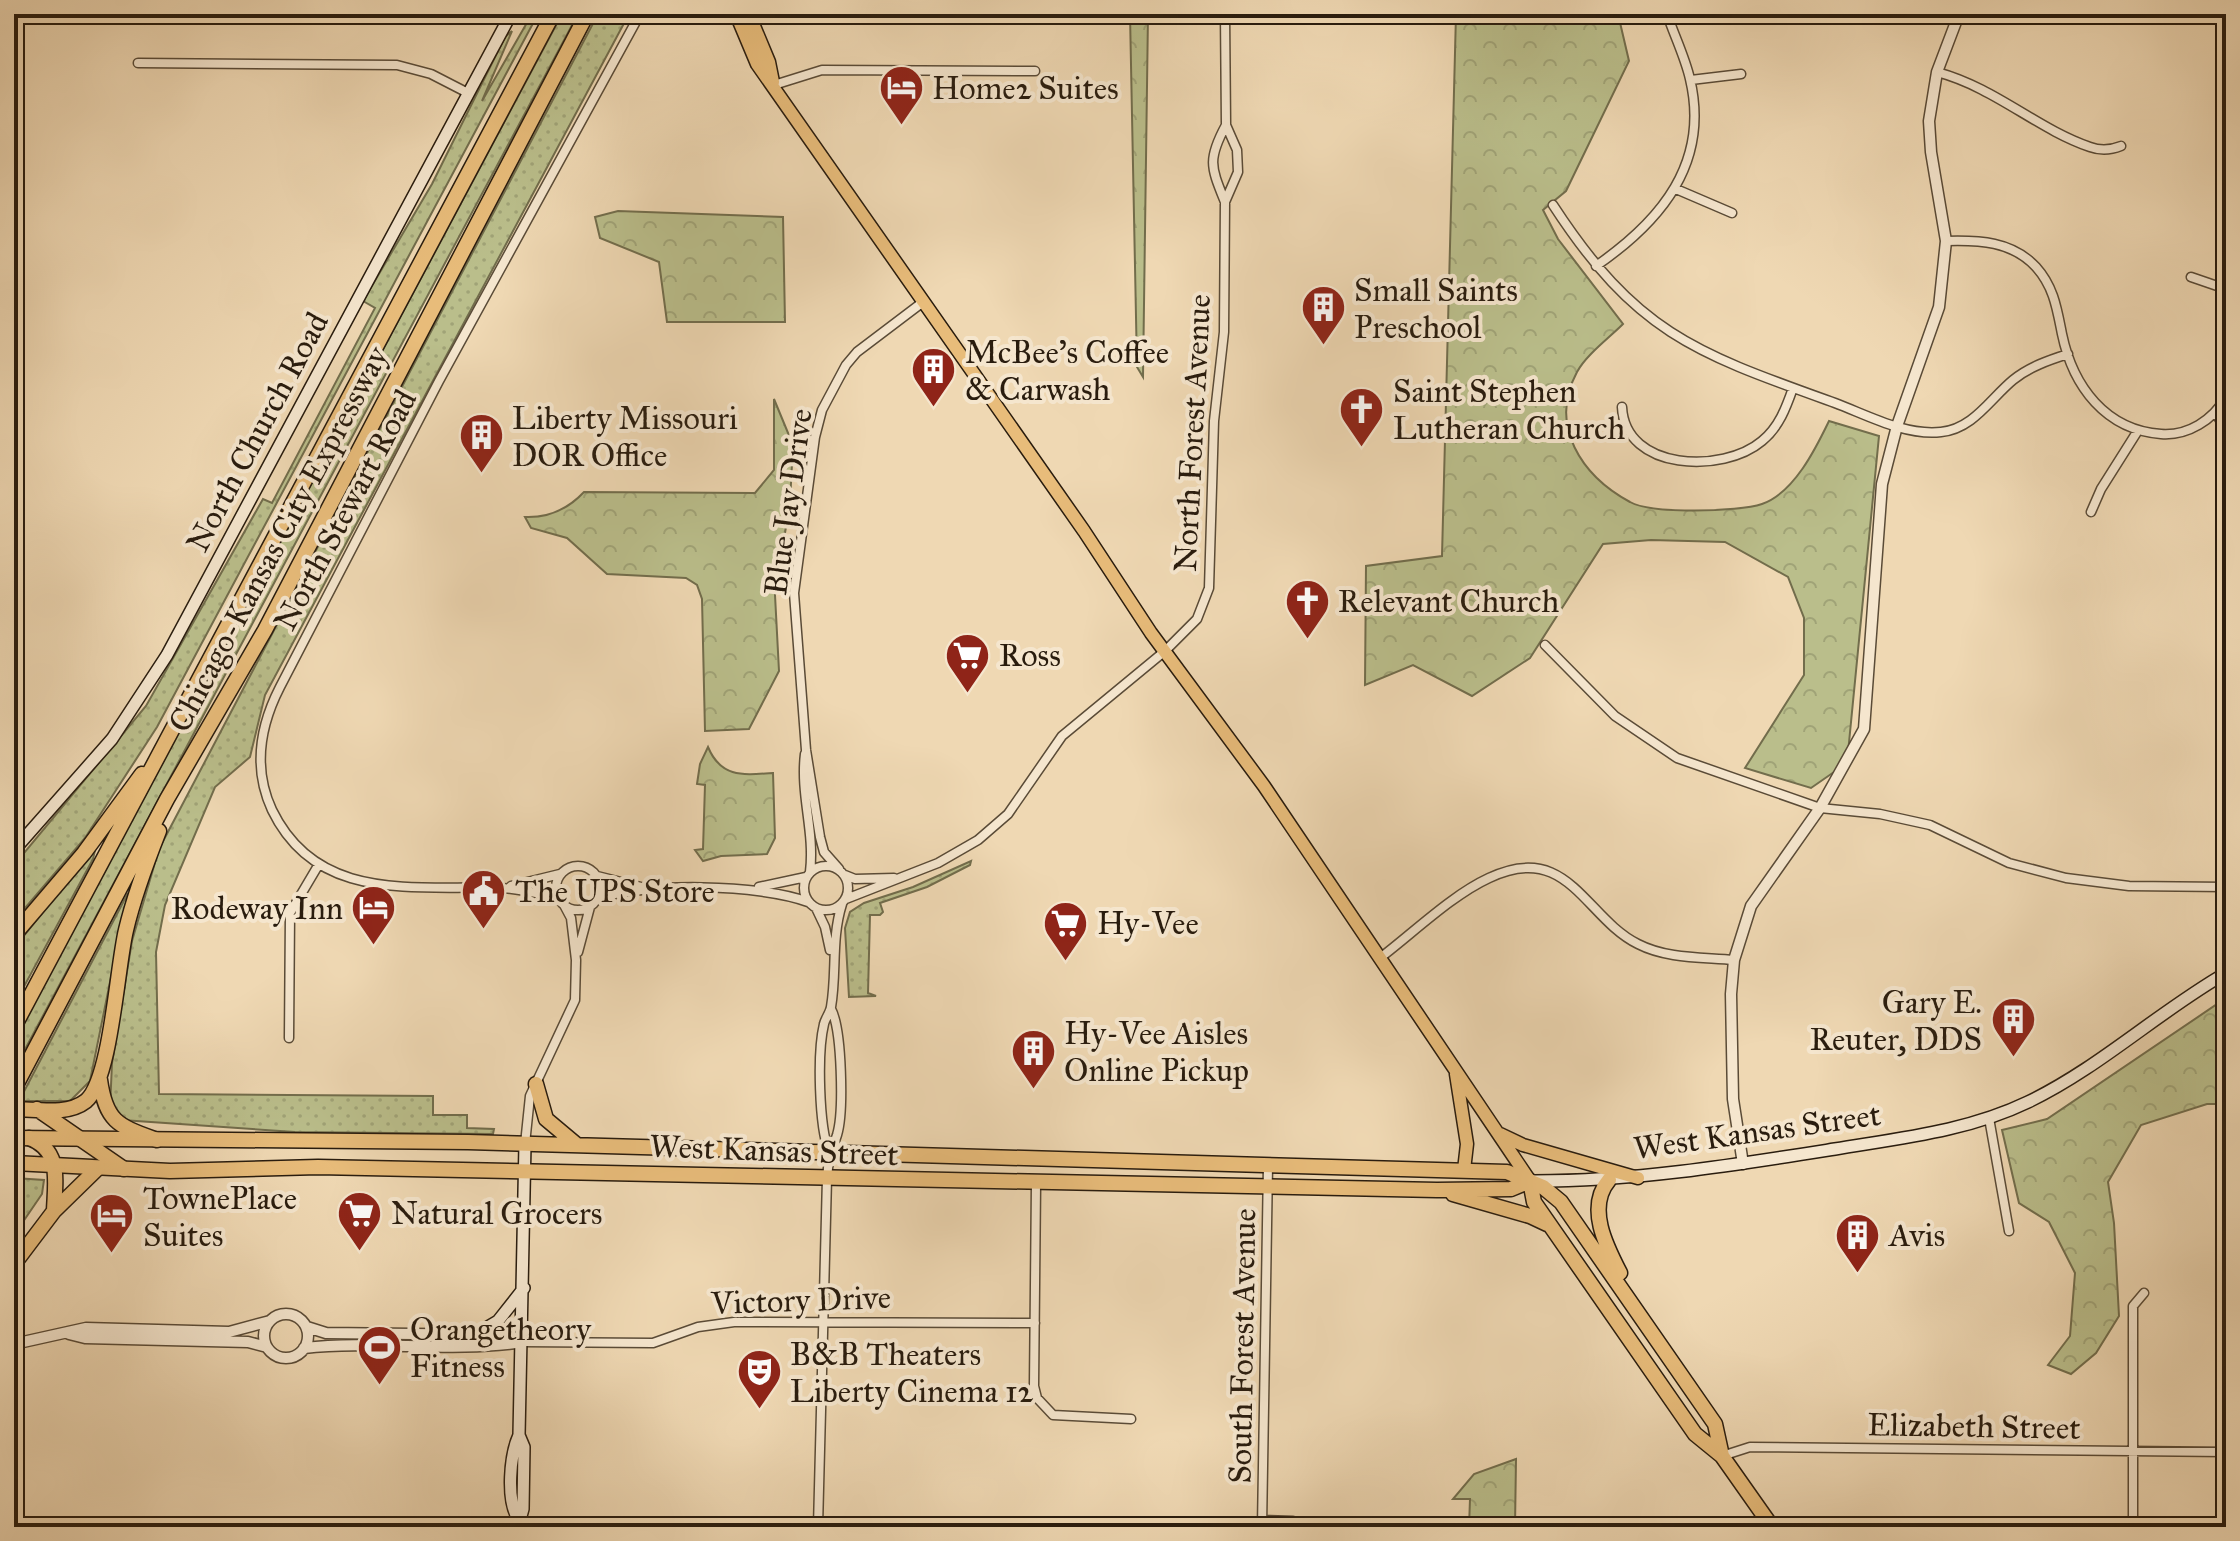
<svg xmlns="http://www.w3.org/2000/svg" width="2240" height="1541" font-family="'IM FELL Great Primer',serif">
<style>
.grass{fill:url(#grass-dots);stroke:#726d4c;stroke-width:2}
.forest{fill:url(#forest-crowns);stroke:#726d4c;stroke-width:2}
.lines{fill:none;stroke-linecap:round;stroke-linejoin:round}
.minor-casing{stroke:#5a4b37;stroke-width:11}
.tertiary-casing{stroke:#5a4b37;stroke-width:13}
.secondary-casing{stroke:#291c0e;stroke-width:14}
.primary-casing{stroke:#291c0e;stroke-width:15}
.trunk-casing{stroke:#291c0e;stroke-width:17}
.motorway-casing{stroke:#291c0e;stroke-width:17}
.minor{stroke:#f5e6ce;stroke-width:8}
.tertiary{stroke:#f5e6ce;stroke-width:10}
.secondary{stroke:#f5e6ce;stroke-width:11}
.primary{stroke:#e8bc7a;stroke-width:12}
.trunk{stroke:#e8bc7a;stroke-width:14}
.motorway{stroke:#e8bc7a;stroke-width:14}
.labels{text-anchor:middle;stroke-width:8;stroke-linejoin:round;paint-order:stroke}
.poi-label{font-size:32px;fill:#291c0e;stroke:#f5e6ce;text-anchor:start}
.street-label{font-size:32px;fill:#291c0e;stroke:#f5e6ce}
</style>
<defs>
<pattern id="grass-dots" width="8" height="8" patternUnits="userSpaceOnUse" patternTransform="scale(2)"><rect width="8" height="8" fill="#babe8b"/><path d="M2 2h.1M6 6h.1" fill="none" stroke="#a0a377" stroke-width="1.8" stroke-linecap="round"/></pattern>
<pattern id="forest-crowns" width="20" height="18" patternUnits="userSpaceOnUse" patternTransform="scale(2)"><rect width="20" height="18" fill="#babe8b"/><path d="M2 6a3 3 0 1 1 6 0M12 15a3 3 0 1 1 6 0" fill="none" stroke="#a0a377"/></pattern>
</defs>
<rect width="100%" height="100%" fill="#efd8b3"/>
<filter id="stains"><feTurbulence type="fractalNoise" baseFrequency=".0025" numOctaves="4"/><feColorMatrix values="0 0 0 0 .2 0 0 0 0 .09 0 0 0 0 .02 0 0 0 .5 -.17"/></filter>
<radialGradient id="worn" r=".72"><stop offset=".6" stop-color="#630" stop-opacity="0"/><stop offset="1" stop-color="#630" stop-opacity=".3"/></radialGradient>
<path class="grass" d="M532 14H538L157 727 85 838 14 921V865L146 706 263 499 272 503 375 308 363 301 432 184 505 37 512 31 482 101Z
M562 14H578L14 1070V1041Z
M598 14H629L265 695 250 757 215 787 165 905 156 952 159 1094 433 1096V1115H467V1128L494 1129 493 1134 295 1132 122 1120 110 1108 112 1063 132 941 159 849Z
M96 846 93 859 14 1005V948Z
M971 861 970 865 927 887 880 903 883 912 880 915H870L868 993 876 996 849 997 845 928 850 912 864 903 913 887Z
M128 893 90 1081 70 1101H19Z
M14 1178 44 1180 42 1194 14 1235Z"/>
<path class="forest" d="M1130 14H1148L1143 377 1137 367Z
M1456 14H1618L1629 61 1566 191 1543 210 1558 239 1623 324C1609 338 1586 355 1577 372 1548 426 1582 476 1630 502 1651 514 1738 512 1762 504 1794 493 1816 448 1829 421L1879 436 1847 763 1811 788 1745 768 1804 675V618L1788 577 1725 542 1651 540 1603 544 1530 658 1472 696 1413 665 1365 685 1366 566 1442 556Z
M618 211 783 217 785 322H667L659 262 600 238 595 217Z
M774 399 793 445 790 502 775 595 779 671 749 729 705 731 702 599 697 585 686 578 607 574 567 538 531 528 525 517C549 518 568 509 584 492L755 493 774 470Z
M708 747C721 778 743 775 773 773L775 838 767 854 721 856 703 861 695 850 703 849 705 785 697 784 700 764Z
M2226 998V1104H2207L2141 1125 2108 1182 2114 1223 2119 1316 2096 1353 2071 1374 2048 1365 2070 1336 2075 1273 2049 1222 2019 1203 2002 1130 2047 1119Z
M1516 1459 1515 1527H1469L1470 1499H1453L1474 1474Z"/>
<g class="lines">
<defs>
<path id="minor" d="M1225 14 1226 125 1237 150 1238 172 1225 202C1211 167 1207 160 1226 125
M138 63 397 65 431 74 468 93
M1937 72C1996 88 2037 129 2090 147 2101 151 2111 150 2121 146
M1691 80 1741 74
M774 85 822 70 1035 71
M1676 189 1732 213
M1553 205C1637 334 1696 353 1835 403 1867 415 1905 436 1941 432 1973 429 1990 399 2013 380 2029 367 2049 360 2068 354
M1946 241C1979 240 2012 241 2036 267 2054 287 2057 309 2062 334 2073 387 2106 430 2161 434 2188 436 2213 420 2226 397
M1596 266C1661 221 1710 163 1690 79 1685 57 1674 35 1667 14
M2191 277 2226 289
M1622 407C1625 471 1723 474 1762 441 1779 427 1786 408 1793 388
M2216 413 2226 431
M2091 512 2101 489 2137 432
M1545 645 1615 716 1677 758 1820 808 1880 814 1930 825 2009 863 2066 878 2129 886 2226 887
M2226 649 2222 673 2226 705
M805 754C800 795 815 832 810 872
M804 888a22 22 0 1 1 44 0a22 22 0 1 1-44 0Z
M556 888a22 22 0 1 1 44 0a22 22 0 1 1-44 0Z
M839 869 824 852 820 837 806 750 794 593 815 437 822 410 846 365 857 352 923 302
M845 875 855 879 894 878
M597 876 645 888
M511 886 560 874
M759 887 806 877
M559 898C539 894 519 888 499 888 413 885 317 903 272 810 253 769 260 726 280 687L439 381 640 14
M597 899C646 882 760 884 808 902
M846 899 938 863 978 840 1008 814 1062 736 1165 651 1197 619 1209 588 1214 421 1224 332 1225 202
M816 908 825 927 830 950
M578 952 590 907
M1380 958C1413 933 1452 895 1489 878 1568 840 1585 918 1638 944 1667 959 1702 957 1734 960
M289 1038 290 913 319 864
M1989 1118 2009 1231
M525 1144 530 1096 575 1000 576 960 571 918 563 903
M829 1152C819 1126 817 1053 824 1024 825 1019 830 1013 831 1007 837 973 831 939 842 904
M1036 1184 1034 1386 1037 1398 1053 1415 1131 1419
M523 1342 653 1343 698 1327 734 1322 1035 1323
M1722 1456 1750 1447 2226 1452
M1262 1520 1293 1521
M818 1527 827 1178C828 1161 832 1150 837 1135 844 1112 842 1029 831 1009
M1262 1527 1268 1165
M2133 1527V1306L2144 1293"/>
<path id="tertiary" d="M1743 1164 1733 1099 1731 994 1734 960 1751 906 1820 808 1864 729 1882 484 1897 426 1939 307 1946 241 1931 152 1929 121 1937 72 1959 14
M264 1336a22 22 0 1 1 44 0a22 22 0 1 1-44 0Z
M307 1327 326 1333 500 1335 521 1342
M69 1334 85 1338 248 1342 267 1347
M14 1344 86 1328 229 1332 270 1321
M304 1348C377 1340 451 1353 523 1342"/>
<path id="secondary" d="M14 850 112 739 167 655 511 14
M1534 1181C1636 1181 1734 1165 1835 1149 1901 1138 1968 1131 2028 1102 2099 1068 2158 1012 2226 973
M476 1334 498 1321 524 1288
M518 1519C506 1499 510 1455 519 1435
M518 1527 523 1509 524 1447 519 1435 525 1144"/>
<path id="primary" d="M736 14 757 64 1084 531 1151 633 1264 786 1530 1181
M749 14 769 62 773 82
M1456 1074 1467 1144 1464 1170
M1500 1134 1523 1145 1638 1178"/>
<path id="trunk" d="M536 1084 546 1119 577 1145
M14 1138 468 1142 1507 1172 1543 1187 1561 1202 1715 1424 1722 1456
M14 1163 170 1171 318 1167 1437 1190 1511 1189 1530 1181
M1609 1180C1586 1207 1606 1246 1620 1273
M1530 1181 1534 1202 1695 1434 1722 1456 1772 1527
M1453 1194 1530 1216 1547 1224"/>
<path id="motorway" d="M14 935 84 853 142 774
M14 1027 553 14
M100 1080C106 1123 119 1126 157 1140
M14 1089 167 799 265 630 587 14
M14 1109C36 1109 67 1116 86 1101 111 1080 117 967 126 930 134 896 146 864 159 831
M37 1109 124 1169
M29 1138C62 1150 55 1181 54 1211
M14 1264 54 1211 98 1168"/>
</defs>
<use href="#minor" class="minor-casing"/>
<use href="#tertiary" class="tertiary-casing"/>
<use href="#secondary" class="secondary-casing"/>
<use href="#primary" class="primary-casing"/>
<use href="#trunk" class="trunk-casing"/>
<use href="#motorway" class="motorway-casing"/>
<use href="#minor" class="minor"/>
<use href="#tertiary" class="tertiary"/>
<use href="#secondary" class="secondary"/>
<use href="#primary" class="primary"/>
<use href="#trunk" class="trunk"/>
<use href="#motorway" class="motorway"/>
</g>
<defs>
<symbol id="hotel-pin" viewBox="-11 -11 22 30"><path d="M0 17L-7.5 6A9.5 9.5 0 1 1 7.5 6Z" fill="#8f2418" stroke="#f5e6ce"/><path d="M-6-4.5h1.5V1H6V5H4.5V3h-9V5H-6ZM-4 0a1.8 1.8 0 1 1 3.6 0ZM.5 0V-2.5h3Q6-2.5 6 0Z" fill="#fff"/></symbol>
<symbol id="building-pin" viewBox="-11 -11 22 30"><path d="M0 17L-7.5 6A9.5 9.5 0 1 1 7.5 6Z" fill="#8f2418" stroke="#f5e6ce"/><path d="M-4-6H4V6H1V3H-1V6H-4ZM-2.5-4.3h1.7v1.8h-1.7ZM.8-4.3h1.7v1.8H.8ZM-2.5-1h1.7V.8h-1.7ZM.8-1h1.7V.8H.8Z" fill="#fff"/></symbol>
<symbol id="church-pin" viewBox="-11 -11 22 30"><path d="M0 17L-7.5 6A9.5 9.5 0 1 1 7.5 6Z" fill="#8f2418" stroke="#f5e6ce"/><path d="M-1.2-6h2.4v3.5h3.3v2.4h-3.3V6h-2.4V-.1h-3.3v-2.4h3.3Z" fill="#fff"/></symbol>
<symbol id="supermarket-pin" viewBox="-11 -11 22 30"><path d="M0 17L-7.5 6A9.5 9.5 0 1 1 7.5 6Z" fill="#8f2418" stroke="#f5e6ce"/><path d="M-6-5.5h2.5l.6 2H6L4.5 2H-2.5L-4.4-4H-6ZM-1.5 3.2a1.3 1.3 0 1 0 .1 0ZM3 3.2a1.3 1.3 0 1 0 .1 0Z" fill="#fff"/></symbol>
<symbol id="civic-pin" viewBox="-11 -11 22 30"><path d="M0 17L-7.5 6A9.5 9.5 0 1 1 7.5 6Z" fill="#8f2418" stroke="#f5e6ce"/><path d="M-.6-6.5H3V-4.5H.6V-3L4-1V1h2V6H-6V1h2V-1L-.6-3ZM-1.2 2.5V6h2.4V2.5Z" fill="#fff"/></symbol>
<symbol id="stadium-pin" viewBox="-11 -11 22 30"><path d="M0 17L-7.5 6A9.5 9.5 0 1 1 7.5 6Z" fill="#8f2418" stroke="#f5e6ce"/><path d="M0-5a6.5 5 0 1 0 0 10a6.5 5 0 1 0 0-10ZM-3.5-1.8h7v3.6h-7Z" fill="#fff"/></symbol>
<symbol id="theatre-pin" viewBox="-11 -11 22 30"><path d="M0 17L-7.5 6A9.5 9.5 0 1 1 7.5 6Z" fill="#8f2418" stroke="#f5e6ce"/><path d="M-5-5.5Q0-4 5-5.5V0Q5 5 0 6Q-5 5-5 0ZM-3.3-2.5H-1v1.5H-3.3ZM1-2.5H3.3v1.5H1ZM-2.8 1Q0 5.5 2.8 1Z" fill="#fff"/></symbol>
</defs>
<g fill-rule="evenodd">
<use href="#hotel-pin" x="876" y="62" width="51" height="69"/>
<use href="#building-pin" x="1298" y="282" width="51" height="69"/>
<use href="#building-pin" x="908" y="344" width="51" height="69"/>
<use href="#church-pin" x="1336" y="384" width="51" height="69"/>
<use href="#building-pin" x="456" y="410" width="51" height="69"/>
<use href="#church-pin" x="1282" y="576" width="51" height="69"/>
<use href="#supermarket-pin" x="942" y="630" width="51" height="69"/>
<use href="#civic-pin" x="458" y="866" width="51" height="69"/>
<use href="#hotel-pin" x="348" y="882" width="51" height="69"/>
<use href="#supermarket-pin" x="1040" y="898" width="51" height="69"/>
<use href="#building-pin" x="1988" y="994" width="51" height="69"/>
<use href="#building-pin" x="1008" y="1026" width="51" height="69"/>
<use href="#supermarket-pin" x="334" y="1188" width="51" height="69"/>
<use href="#hotel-pin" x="86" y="1190" width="51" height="69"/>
<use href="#building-pin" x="1832" y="1210" width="51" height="69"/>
<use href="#stadium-pin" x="354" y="1322" width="51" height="69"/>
<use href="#theatre-pin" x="734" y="1346" width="51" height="69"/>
</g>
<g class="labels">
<g class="poi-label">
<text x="932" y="99">Home2 Suites</text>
<text x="1354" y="301">Small Saints<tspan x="1354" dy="37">Preschool</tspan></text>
<text x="965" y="363">McBee's Coffee<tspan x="965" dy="37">&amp; Carwash</tspan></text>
<text x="1393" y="402">Saint Stephen<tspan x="1393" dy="37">Lutheran Church</tspan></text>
<text x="512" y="429">Liberty Missouri<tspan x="512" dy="37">DOR Office</tspan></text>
<text x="1338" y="612">Relevant Church</text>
<text x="999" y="666">Ross</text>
<text x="515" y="902">The UPS Store</text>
<text x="343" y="919" text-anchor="end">Rodeway Inn</text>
<text x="1097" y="934">Hy-Vee</text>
<text x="1982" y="1013" text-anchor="end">Gary E.<tspan x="1982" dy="37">Reuter, DDS</tspan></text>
<text x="1064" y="1044">Hy-Vee Aisles<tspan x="1064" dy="37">Online Pickup</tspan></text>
<text x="143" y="1209">TownePlace<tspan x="143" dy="37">Suites</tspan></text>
<text x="391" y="1224">Natural Grocers</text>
<text x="1889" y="1246">Avis</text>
<text x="410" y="1340">Orangetheory<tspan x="410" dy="37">Fitness</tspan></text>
<text x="790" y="1365">B&amp;B Theaters<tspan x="790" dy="37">Liberty Cinema 12</tspan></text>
</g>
<g class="street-label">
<text transform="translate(257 432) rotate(-62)" y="11">North Church Road</text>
<text transform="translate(1192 433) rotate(-87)" y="11">North Forest Avenue</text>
<text transform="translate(788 502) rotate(-82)" y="11">Blue Jay Drive</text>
<text transform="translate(345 510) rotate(-62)" y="11">North Stewart Road</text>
<text transform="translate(278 539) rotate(-62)" y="11">Chicago-Kansas City Expressway</text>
<text transform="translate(1757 1131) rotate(-8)" y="11">West Kansas Street</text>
<text transform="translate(774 1150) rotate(2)" y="11">West Kansas Street</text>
<text transform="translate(801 1300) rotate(-2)" y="11">Victory Drive</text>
<text transform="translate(1242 1346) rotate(-89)" y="11">South Forest Avenue</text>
<text transform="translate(1974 1426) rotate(1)" y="11">Elizabeth Street</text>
</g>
</g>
<rect width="2240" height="1541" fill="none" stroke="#efd8b3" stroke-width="48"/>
<rect x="16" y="16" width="2208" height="1509" fill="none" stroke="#291c0e" stroke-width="4"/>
<rect x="24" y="24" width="2192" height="1493" fill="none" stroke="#291c0e" stroke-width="2"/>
<rect width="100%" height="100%" filter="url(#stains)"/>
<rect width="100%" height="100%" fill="url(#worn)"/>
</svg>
